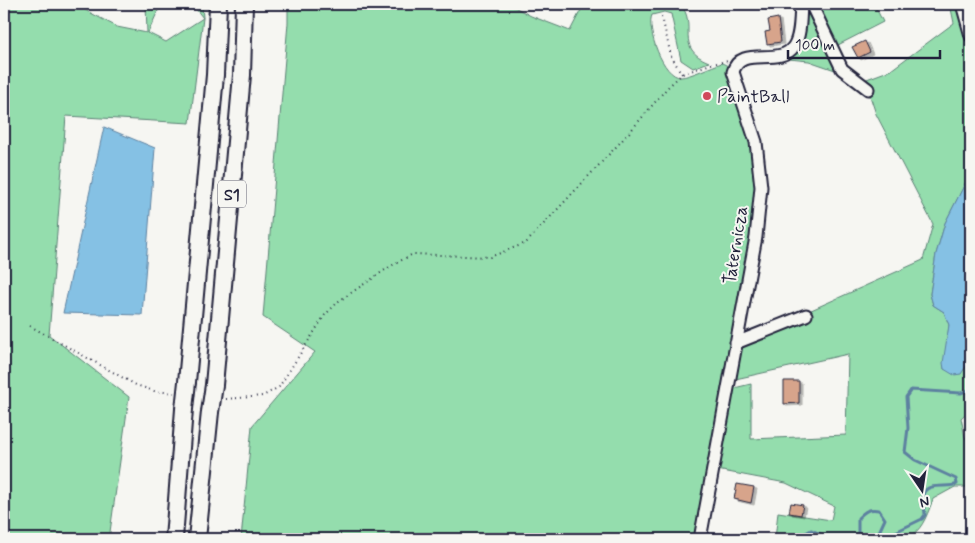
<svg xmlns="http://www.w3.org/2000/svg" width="975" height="543" font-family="Mynerve,sans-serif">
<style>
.green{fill:#94ddad;stroke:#5b8074}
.water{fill:#85c1e4;stroke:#5d81a0}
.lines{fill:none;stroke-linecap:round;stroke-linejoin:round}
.stream{stroke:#5d81a0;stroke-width:3}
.building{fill:#d7a48b;stroke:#22223b;filter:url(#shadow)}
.minor-casing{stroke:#22223b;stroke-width:15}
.highway-casing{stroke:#22223b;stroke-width:20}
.path{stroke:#22223b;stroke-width:2;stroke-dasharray:1 4;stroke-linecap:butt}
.minor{stroke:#f6f6f2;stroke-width:11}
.highway{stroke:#f6f6f2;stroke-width:16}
.highway-bridge-casing{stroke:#22223b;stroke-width:20;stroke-linecap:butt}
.highway-bridge{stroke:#f6f6f2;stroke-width:16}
.poi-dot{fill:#d1495b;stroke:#f6f6f2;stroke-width:2}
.labels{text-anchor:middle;stroke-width:4;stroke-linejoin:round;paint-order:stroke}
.shield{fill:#f6f6f2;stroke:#626272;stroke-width:1}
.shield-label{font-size:16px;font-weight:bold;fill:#22223b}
.poi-label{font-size:18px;fill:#22223b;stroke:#f6f6f2;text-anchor:start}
.street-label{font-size:18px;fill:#22223b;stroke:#f6f6f2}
</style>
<defs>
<filter id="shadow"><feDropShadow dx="3" dy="2" stdDeviation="0" flood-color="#0004"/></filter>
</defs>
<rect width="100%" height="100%" fill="#f6f6f2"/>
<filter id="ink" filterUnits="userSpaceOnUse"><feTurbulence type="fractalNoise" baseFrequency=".02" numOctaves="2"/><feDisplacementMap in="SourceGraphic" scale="10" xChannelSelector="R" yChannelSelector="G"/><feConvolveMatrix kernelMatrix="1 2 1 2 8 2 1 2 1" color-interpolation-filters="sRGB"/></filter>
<g filter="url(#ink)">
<path class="green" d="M4 4H74L117 27 147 33 146 4H161L148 33 166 42 203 18 192 4H202L203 18 190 123 66 116 49 335 129 397 109 539H4Z
M288 4H509L531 16 570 31 584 4H680C699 25 673 48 709 62L693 68 681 60 671 14 664 12 652 15C646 28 663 78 681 77 689 77 712 66 722 63L730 67 750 126 758 201 697 539H241L252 426 315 352 263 317 288 23Z
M822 4H874L883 22 836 46 817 7Z
M950 4H959L971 44V172L945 223 936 254 930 294 933 305 944 312 949 325 944 369 964 370 971 359V409L961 418 965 437 971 446V485L969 487H955L933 499C918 543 910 539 867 539L866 537 823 539 818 537 814 539H775L778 512 831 520 834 506 786 483 717 470 730 389 751 384V439L846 435 848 354 731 380 738 345 809 311 923 260 933 224 876 114 870 96 875 92 864 80 891 70 954 23Z
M804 10H809L838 71 809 61 779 58 789 56Z"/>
<path class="water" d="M104 127 155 148 142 315 63 313Z
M971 172V359L961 374 954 375 944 369 943 363 949 325 944 312 933 305 930 294 936 254 945 223Z"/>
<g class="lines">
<path class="stream" d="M798 539 802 535 811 530 832 539 852 537 858 534V518C865 511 869 508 879 510L885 519 879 532 883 538 922 519 925 515C925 509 922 501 923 495 926 481 949 489 957 484L956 479 915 460 905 452 908 428 906 397 911 390 961 393 971 389"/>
</g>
<path class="building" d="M778 18 781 42 767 44 765 32 770 31 768 20Z
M865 41 870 52 858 58 852 47Z
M784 381H799V403L784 404Z
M737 484 754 487 751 503 734 499Z
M791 503 803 505 801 515 789 513Z"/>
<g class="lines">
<defs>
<path id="minor" d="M811 4 842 69 868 89
M962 4 971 36
M736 343 806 315
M700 539 756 237 761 187 756 142 733 72C740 44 780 68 794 46 801 35 800 17 801 4"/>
<path id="highway" d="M187 382 215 75 218 4
M214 385 242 75 244 4
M174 539 184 409
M197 539 210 412"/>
</defs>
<use href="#minor" class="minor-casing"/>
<use href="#highway" class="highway-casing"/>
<path class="path" d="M662 17 671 56 682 74
M30 326 136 385 154 391 174 393
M226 399 263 396 279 387 325 315 339 301 391 266 413 254 490 257 526 243 628 134 667 88 682 74 711 64 728 61"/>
<use href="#minor" class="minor"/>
<use href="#highway" class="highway"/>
<defs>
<path id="highway-bridge" d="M184 409 187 382
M210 412 214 385"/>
</defs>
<use href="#highway-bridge" class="highway-bridge-casing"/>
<use href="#highway-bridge" class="highway-bridge"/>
</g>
</g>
<circle class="poi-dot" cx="707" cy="96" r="5"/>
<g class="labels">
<rect class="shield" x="218" y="180.5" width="28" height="27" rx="4"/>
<g class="shield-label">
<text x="232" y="200">S1</text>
</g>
<g class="poi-label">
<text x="717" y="102">PaintBall</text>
</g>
<g class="street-label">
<text transform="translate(735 245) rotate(-81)" y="6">Taternicza</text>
</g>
</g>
<rect width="975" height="543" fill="none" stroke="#f6f6f2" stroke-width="20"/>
<rect x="10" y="10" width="955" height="523" fill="none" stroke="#22223b" stroke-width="2" filter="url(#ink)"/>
<g transform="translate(922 490) rotate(167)" stroke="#f6f6f2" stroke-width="4" paint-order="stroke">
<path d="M0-4L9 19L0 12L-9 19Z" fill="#22223b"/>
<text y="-8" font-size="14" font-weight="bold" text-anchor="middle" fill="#22223b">N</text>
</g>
<path d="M788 50v8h152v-8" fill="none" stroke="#22223b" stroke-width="2.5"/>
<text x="795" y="50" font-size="15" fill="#22223b" stroke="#f6f6f2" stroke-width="4" paint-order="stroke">100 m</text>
</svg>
